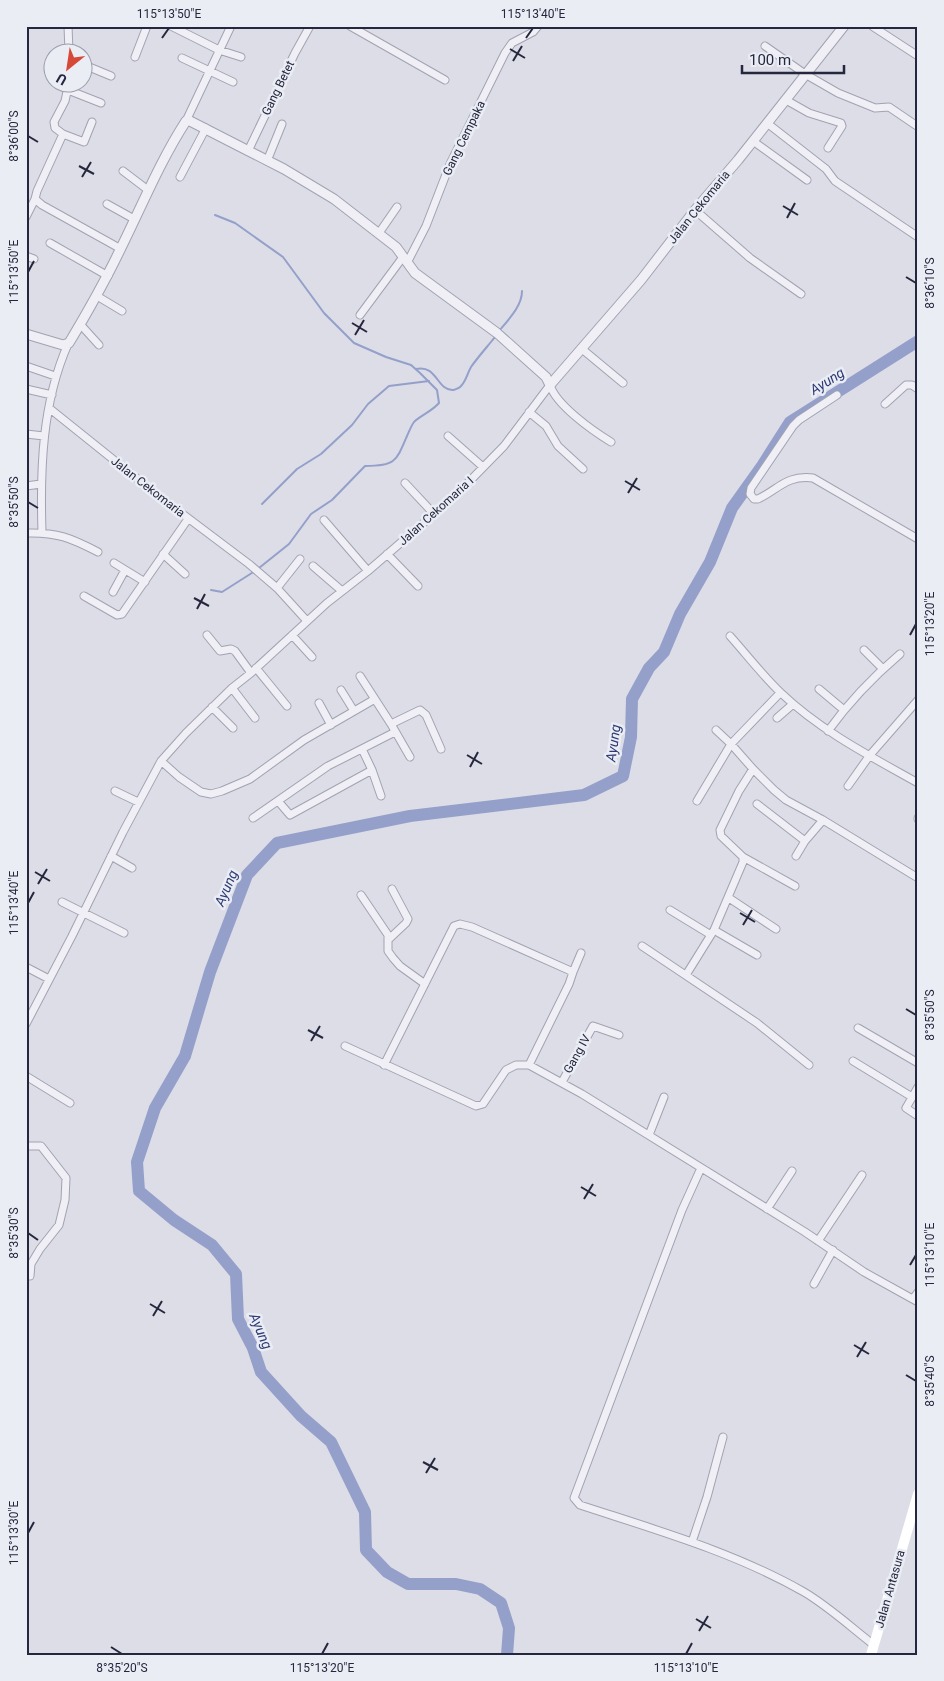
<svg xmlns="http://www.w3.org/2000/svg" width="944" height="1681" font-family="Roboto,sans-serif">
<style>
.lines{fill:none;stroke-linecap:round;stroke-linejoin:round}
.stream{stroke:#94a0ca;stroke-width:2}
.river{stroke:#94a0ca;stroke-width:12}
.minor-casing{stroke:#a1a3b1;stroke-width:9}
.tertiary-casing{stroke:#a1a3b1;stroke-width:11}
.minor{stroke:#efeff5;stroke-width:7}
.tertiary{stroke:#efeff5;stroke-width:9}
.secondary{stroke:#fff;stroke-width:10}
.ticks{fill:none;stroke:#25273e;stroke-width:2}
.labels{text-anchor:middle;stroke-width:5;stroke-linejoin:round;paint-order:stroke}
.street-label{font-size:12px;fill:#25273e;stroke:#ebedf5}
.water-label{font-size:14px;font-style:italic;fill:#2d3a74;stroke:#ebedf5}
.neatline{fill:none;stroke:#25273e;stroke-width:2}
.ticks-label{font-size:12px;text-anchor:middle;fill:#25273e}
</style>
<rect width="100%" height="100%" fill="#dcdde7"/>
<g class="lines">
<path class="stream" d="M215 215 235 223 283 257 324 313 354 343 386 357 411 365 420 373 437 390 439 403C431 412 421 415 414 422 411 426 409 432 407 436 396 462 395 466 365 466L332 500 311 514 289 544 259 568
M499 331C509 319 522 306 522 291
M416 369C437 364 437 391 453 390 454 390 459 388 460 387 466 382 467 374 471 367 478 357 487 347 495 337
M262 504 297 469 321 454 352 425 368 404 389 386 429 381
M211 590 222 592 255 571"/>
<path class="river" d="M507 1655 509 1628 501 1603 480 1589 456 1584H408L387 1572 366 1550 365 1512 331 1442 301 1416 261 1372 253 1348 238 1319 236 1274 212 1245 174 1220 139 1191 137 1162 155 1108 185 1056 210 972 247 875 277 843 410 816 584 795 623 776 631 737 632 699 649 668 664 652 680 614 710 562 732 508 762 466 790 422 918 341"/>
<defs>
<path id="minor" d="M68 26 69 52
M171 26 219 50 241 57
M350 26 445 80
M872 26 918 56
M765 46 805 74 838 93 875 108 889 107 917 126
M135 57 147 26
M182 58 233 82
M82 64 111 76
M69 82 65 101 54 122 55 128 63 134 37 191 35 199 42 205 121 249
M68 90 101 103
M786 100 809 113 841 123 842 126 828 148
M186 121 231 26
M767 123 826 169 835 181 918 237
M63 134 84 142 92 122
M753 141 807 180
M248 151 295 53 310 26
M267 161 282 124
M123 171 148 190
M180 177 206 128
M107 204 134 219
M695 210 750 258 801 294
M26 217 35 199
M379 233 397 207
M50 243 108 276
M26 256 34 259
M407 263 426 226 450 164 505 53 512 43 533 32 538 26
M97 296 122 311
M360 315 403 257
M80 324 99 345
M582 349 623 383
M26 366 55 376
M550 385C556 405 593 431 611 442
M26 389 52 395
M837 395 799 420 793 426 751 488 750 494 754 499H758C779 489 786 475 813 478L918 539
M885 404 906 385H912L918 389
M49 408 160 497 249 564 277 588 307 621
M529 412 546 426 558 446 583 469
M26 434 44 436
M448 436 483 467
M405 483 434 514
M26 486 41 484
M324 520 368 571
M42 532C40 469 42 403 68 344
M26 533C57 532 71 538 98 552
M163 554 185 574
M387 554 418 586
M114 563 145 582
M313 566 342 591
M277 588 300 559
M113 592 125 570
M84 596 117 615 122 614 188 519
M207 635 220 651 231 649 235 651 251 673
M292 635 312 657
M730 636C747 655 763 676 781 693 821 731 870 756 918 783
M864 650 883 669
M256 668 287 706
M360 676 391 724 410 757
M232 688 255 718
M819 689 844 710
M341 690 354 711
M319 703 331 725
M212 707 233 728
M777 718 793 704
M391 724 420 710 426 715 441 749
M828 731C849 702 873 677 900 654
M362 749 372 770 381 796
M161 761 179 777 201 792 211 794 222 791 250 779 304 740 375 699
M753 769 731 744 780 693
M848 786 870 755 918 700
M115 791 138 802
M278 801 290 815 372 770
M697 801 731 744 716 730
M757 804 805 841
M253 818 328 766 395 732
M918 819V818
M111 856 132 868
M796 856 805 841 823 820
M743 857 795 886
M361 895 388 935V951L393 958 400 966 425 984
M729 898 776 929
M62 902 124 933
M670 910 711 935
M714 930 757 955
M389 939 406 923 408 919 392 889
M642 946 757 1023 809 1065
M26 967 49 979
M573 972 581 953
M686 975 714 930 743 862V857L721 836 720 830 739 791 753 769 774 790 786 800 823 820 918 878
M26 1024 72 936 123 832 161 761 186 733 232 688 251 673 327 603 368 571 457 494 504 446 550 385
M858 1028 918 1063
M345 1046 476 1106 483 1104 506 1070 516 1065H529L582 1094 805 1232 864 1272 918 1302
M853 1061 912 1097
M384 1065 454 926 460 924 472 927 573 972 569 984 529 1065
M26 1076 70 1103
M562 1082 593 1026 619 1035
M918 1087 906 1108 918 1116
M649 1135 664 1097
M26 1146H41L66 1178 65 1200 59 1225 40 1249 31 1264 30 1276
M701 1168 682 1210 574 1498 580 1505C656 1530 734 1552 804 1592 828 1606 852 1628 874 1645
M767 1209 792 1171
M818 1241 862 1175
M814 1284 833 1250
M913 1299 918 1292
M692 1542 707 1497 723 1437"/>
<path id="tertiary" d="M26 334 63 345 69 343C87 313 104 283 119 252 141 208 159 163 186 121H190L284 169 334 199 396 247 415 273 497 333 546 377 550 385 641 280 695 210 738 160 844 26"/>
</defs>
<use href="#minor" class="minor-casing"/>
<use href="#tertiary" class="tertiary-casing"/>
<use href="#minor" class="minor"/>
<use href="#tertiary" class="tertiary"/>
<path class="secondary" d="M871 1655 918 1494"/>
</g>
<path class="ticks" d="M162 38 169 28M526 38 533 28M510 49 525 58M513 61 522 46M28 136 38 142M79 166 94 174M82 177 91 162M783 206 798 215M787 218 795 203M28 272 34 261M906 277 916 283M352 323 367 332M355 335 364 320M625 481 640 490M628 493 637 478M28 502 38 508M194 598 209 606M197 609 205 594M910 635 916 624M467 755 482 764M470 767 478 752M35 872 50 881M38 884 47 869M28 903 34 892M740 913 755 922M743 925 752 910M906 1009 916 1015M308 1030 323 1038M311 1041 320 1026M581 1187 596 1196M584 1199 593 1184M28 1233 38 1240M910 1265 916 1255M150 1304 165 1313M153 1316 162 1301M854 1345 869 1354M857 1357 866 1342M906 1375 916 1381M423 1462 438 1470M426 1473 435 1458M28 1533 34 1522M696 1619 711 1628M699 1631 708 1616M111 1647 122 1654M322 1654 328 1643M686 1654 692 1643"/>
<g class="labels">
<g class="street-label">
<text transform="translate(278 88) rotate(-64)" y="4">Gang Betet</text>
<text transform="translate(464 138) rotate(-64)" y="4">Gang Cempaka</text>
<text transform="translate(699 207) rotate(-51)" y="4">Jalan Cekomaria</text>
<text transform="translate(148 487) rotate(38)" y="4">Jalan Cekomaria</text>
<text transform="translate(436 511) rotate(-42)" y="4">Jalan Cekomaria I</text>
<text transform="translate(577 1054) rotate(-61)" y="4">Gang IV</text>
<text transform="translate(890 1589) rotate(-74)" y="4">Jalan Antasura</text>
</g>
<g class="water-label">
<text transform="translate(827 381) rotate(-32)" y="5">Ayung</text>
<text transform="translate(613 743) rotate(-82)" y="5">Ayung</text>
<text transform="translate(226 888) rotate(-67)" y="5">Ayung</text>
<text transform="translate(261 1331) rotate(67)" y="5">Ayung</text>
</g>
</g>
<rect width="944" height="1681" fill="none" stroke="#ebedf5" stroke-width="55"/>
<g transform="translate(68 68) rotate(210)"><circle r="24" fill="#ebedf5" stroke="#9c9eac"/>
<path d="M0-4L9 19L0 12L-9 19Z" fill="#d64937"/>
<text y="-8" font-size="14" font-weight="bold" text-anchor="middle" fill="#25273e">U</text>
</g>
<path d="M742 65v8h102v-8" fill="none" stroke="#25273e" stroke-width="2.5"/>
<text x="749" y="65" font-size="15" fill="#25273e" stroke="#ebedf5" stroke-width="4" paint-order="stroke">100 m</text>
<rect x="28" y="28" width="888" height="1626" class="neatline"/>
<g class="ticks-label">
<text x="169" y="18">115°13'50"E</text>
<text x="533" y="18">115°13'40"E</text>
<text transform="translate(14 136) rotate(-90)" y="4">8°36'00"S</text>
<text transform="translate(14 272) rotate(-90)" y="4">115°13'50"E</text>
<text transform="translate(930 283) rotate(-90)" y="4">8°36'10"S</text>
<text transform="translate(14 502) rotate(-90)" y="4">8°35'50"S</text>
<text transform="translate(930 624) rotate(-90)" y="4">115°13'20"E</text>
<text transform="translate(14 903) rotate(-90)" y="4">115°13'40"E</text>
<text transform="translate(930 1015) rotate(-90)" y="4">8°35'50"S</text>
<text transform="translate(14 1233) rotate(-90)" y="4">8°35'30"S</text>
<text transform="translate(930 1255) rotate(-90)" y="4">115°13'10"E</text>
<text transform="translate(930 1381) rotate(-90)" y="4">8°35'40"S</text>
<text transform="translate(14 1533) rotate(-90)" y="4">115°13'30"E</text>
<text x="122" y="1672">8°35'20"S</text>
<text x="322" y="1672">115°13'20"E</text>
<text x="686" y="1672">115°13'10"E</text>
</g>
</svg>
